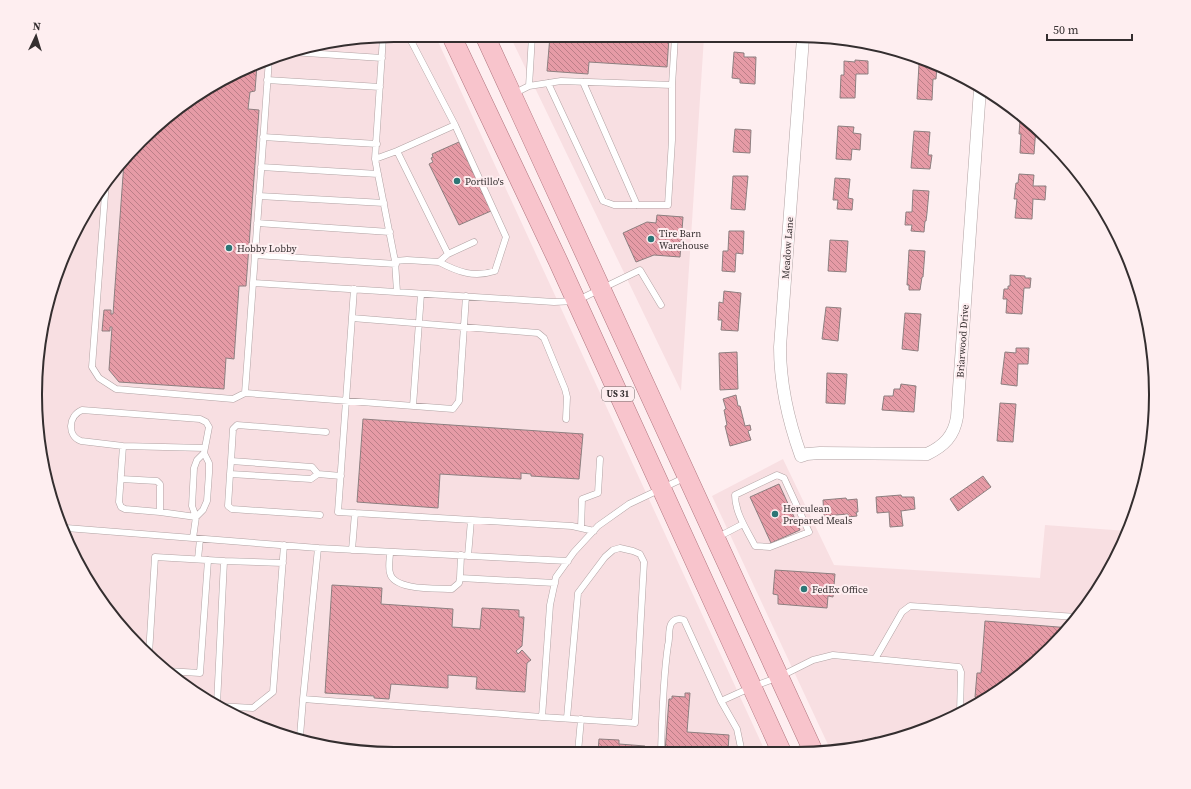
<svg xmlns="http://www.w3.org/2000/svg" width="1191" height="789" font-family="'Source Serif 4',serif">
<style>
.built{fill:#f8dfe2}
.building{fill:url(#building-back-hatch);stroke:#8d7f80}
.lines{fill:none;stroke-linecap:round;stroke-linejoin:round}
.service-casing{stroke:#b1a2a3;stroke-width:7}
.minor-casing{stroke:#b1a2a3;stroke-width:13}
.primary-casing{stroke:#b0767f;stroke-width:20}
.service{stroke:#fff;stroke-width:6}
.minor{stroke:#fff;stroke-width:12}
.primary{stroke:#f8c4cc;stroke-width:19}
.poi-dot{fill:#2c7676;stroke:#feeef0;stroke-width:1.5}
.labels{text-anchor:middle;stroke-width:4;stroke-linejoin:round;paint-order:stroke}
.shield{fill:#feeef0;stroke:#716869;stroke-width:1}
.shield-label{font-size:9px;font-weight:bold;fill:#342e2f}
.poi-label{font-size:10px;fill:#342e2f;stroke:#feeef0;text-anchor:start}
.street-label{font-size:10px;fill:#342e2f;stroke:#feeef0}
.rim{fill:none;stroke:#342e2f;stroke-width:2}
</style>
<defs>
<pattern id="building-back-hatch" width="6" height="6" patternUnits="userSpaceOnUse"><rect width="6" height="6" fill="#e69ba6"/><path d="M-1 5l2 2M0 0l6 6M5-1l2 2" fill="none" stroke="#bb7f88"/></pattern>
</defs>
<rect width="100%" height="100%" fill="#feeef0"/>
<path class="built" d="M395 35H435L766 753 347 751 236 717 157 665 83 574 42 465 36 371 62 257 109 175 195 96 279 54Z
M510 36 704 37 681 391Z
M783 459 834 565 1040 578 1045 525 1127 531 1108 574 1067 632 1015 680 955 717 889 742 831 751 712 496Z"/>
<path class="building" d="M550 36 669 37 667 67 589 62 588 74 547 71Z
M734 52 744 53V57H756L755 84 740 83V79L732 78Z
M855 60 868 61V74H856L855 98H840L841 75H844V61L855 62Z
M919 64H930L937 66 936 79H933L932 100 917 99Z
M257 65 255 91 250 92 248 109 259 110 246 286H239L234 359 226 358 224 389 119 382 109 370 112 327H110V331H102L104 310H111V314H113L124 162 195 96Z
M1020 120H1028L1036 127 1034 154 1020 153 1021 134H1019Z
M838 126 854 127 853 133 861 134 860 150 852 149 851 160 836 159Z
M735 129 751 130 750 153 733 152Z
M914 131 930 132 928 155H932L930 169 911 168Z
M459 142 491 211 459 225 429 164 433 162 431 158 433 157 432 154Z
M1019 174 1034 175 1033 186H1046L1045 200 1033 199 1032 219 1015 218 1017 199H1014L1016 183H1018Z
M733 176H748L745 210 731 209Z
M835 178 850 179 848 198 853 199 852 210 837 209 838 200H833Z
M913 190 929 191 927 213 926 221H925L924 232 911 231 912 225H905L906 212H912Z
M657 215 683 217 680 257 654 255 636 262 623 233 647 222 656 223Z
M729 231H744L743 254 736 253 735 272 722 271 723 251H728Z
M830 240 848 241 846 272 828 271Z
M909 250 925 251 923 277H922L920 290H909V285H907Z
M1010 275 1025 276V278H1031L1030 288H1024L1022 314 1006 313 1007 299H1003L1004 289H1008V286H1010Z
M724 291 741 293 738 331 721 330 722 320H718L719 302 723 303Z
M826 307 841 308 838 341 822 339Z
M905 313 921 314 918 351 902 349Z
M1016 348H1029L1028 364H1018L1017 386 1001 384 1005 352 1016 353Z
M737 352 738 389 720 390 719 353Z
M827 373 847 374 845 404 826 403Z
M901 384 916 386 914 412 882 410 884 396H893L894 389H900Z
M736 395 738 406H740L745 426 750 425 751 430 748 431 751 440 730 446 725 426 727 425 724 410 726 409 723 399Z
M1000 403 1016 404 1013 442 997 441Z
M363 419 583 434 579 479 531 476V474L521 473V479L440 474 438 508 357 502Z
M983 476 991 487 958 511 950 499Z
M779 484 800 530 771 543 750 497Z
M901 495 902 497H914L915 509 901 511 903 526 890 527 889 512 877 513 876 497Z
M846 498 847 500 857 499 858 512H856L857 516 848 517V514L824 516 823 500Z
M775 570 835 574 833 597 828 596 827 608 778 604V595L773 594Z
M332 585 382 588 381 604 453 609 452 627 480 629 482 608 519 610V617H524L522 646 516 651 518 654 522 650 531 660 527 663 525 692 476 689 477 677 448 675V688L391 684 389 699 374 698V696L325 693Z
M985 621 1070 628 1015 680 979 702V698L975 697 977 673H981Z
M685 693H690L687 732 729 735 728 751 683 748V753L665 752 669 699H672V696L685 697Z
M876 737 879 744 853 748 855 747 854 744 863 740 864 743Z
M599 739 619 740V744L645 746 644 752H598Z"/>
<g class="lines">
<defs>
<path id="service" d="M408 35 455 125 506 237 495 271C474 278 458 272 439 262
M383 37 375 159 395 261
M291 52 382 58
M267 80 380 87
M583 82 637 205
M548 83 603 201 614 205H668L672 140V85
M529 86 561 81 672 85 675 37
M513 94 529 86 532 36
M263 137 377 144
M397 151 455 125
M375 159 397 151 448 254
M261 167 378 174
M106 181 92 367 99 378 116 389 233 399 245 393 253 283 554 302 576 301 640 270 661 305
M259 196 384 203
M257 223 390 232
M255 255 396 264
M253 283 269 59
M354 289 338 512 572 526 594 531
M397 292 395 261 407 260 439 262 448 254 474 242
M352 318 538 333 544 338 565 389 567 397 566 419
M245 393 453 409 459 401 466 296
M413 406 421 294
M123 446 119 502 121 507 125 509 160 512 196 517
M231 461 233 429 237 425 326 432
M230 474 231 461 312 467 318 474
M777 475 784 478 809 532 770 547 755 546C747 530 735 513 735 495Z
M121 479 157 481 160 484V512
M320 515 232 509 228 506 230 474 311 479 318 474 341 476
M196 517 203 510 207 501 209 473V463L204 453 209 427 206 422 200 419 82 410C68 416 67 436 81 441L123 446 205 448
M66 528 318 548 568 561
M581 528 582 499 598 493 600 459
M718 537 743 524
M193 538 196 517 192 506 194 468 197 460 204 453
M318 548 303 699 542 717 550 605 556 577 574 552 598 526 629 504 686 477
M352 550 355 513
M390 552C390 558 388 567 390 573 394 591 438 588 452 589L459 583 460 578 555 583
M468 556 471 520
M198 559 200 539
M460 578 461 555
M149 654 155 557 224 561
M875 659 902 612 910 606 1077 617
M167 671 200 673 208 560
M721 701 752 687 779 677 813 660 833 655 959 667 961 672 960 714
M217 704 224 561 283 563
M218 706 253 708 273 692 284 545
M542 717 635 723 644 562 640 554 633 551 620 548 613 550 605 557 578 593 567 718
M300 736 303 699
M578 752 581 719
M661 752C662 718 663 679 668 645 670 639 668 630 671 624 674 619 678 618 684 620L721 701 737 729 742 753"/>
<path id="minor" d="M803 38 780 347C780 386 788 420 801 456L807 454 820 453 927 454C944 446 954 436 957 417L980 89"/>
<path id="primary" d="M451 35 558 261 782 753
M485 36 814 753"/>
</defs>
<use href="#service" class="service-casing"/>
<use href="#minor" class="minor-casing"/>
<use href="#primary" class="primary-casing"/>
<use href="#service" class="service"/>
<use href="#minor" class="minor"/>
<use href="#primary" class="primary"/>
</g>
<g class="poi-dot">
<circle cx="457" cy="181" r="4"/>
<circle cx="651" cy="239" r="4"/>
<circle cx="229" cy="248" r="4"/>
<circle cx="775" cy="514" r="4"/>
<circle cx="804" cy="589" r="4"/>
</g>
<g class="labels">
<rect class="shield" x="602" y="387" width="32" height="14" rx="3"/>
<g class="shield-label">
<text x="618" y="397">US 31</text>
</g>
<g class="poi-label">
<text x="465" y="185">Portillo's</text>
<text x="659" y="237">Tire Barn<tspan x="659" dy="12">Warehouse</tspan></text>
<text x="237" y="252">Hobby Lobby</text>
<text x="783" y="512">Herculean<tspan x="783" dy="12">Prepared Meals</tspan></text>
<text x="812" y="593">FedEx Office</text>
</g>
<g class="street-label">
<text transform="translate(787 248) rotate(-86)" y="4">Meadow Lane</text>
<text transform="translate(962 341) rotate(-86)" y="4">Briarwood Drive</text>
</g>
</g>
<path d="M0 0H1191V789H0ZM394 42H797A352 352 0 0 1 1149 394V395A352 352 0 0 1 797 747H394A352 352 0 0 1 42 395V394A352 352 0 0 1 394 42Z" fill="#feeef0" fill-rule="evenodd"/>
<path class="rim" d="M394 42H797A352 352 0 0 1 1149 394V395A352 352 0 0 1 797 747H394A352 352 0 0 1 42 395V394A352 352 0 0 1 394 42Z"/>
<g transform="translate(36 36) rotate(4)" stroke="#feeef0" stroke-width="3" paint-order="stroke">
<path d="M0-3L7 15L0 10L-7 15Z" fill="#342e2f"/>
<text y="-6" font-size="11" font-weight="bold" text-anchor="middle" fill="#342e2f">N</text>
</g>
<path d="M1047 34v6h85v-6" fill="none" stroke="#342e2f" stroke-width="2"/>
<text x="1053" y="34" font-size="12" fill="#342e2f" stroke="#feeef0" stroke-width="3" paint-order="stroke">50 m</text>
</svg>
